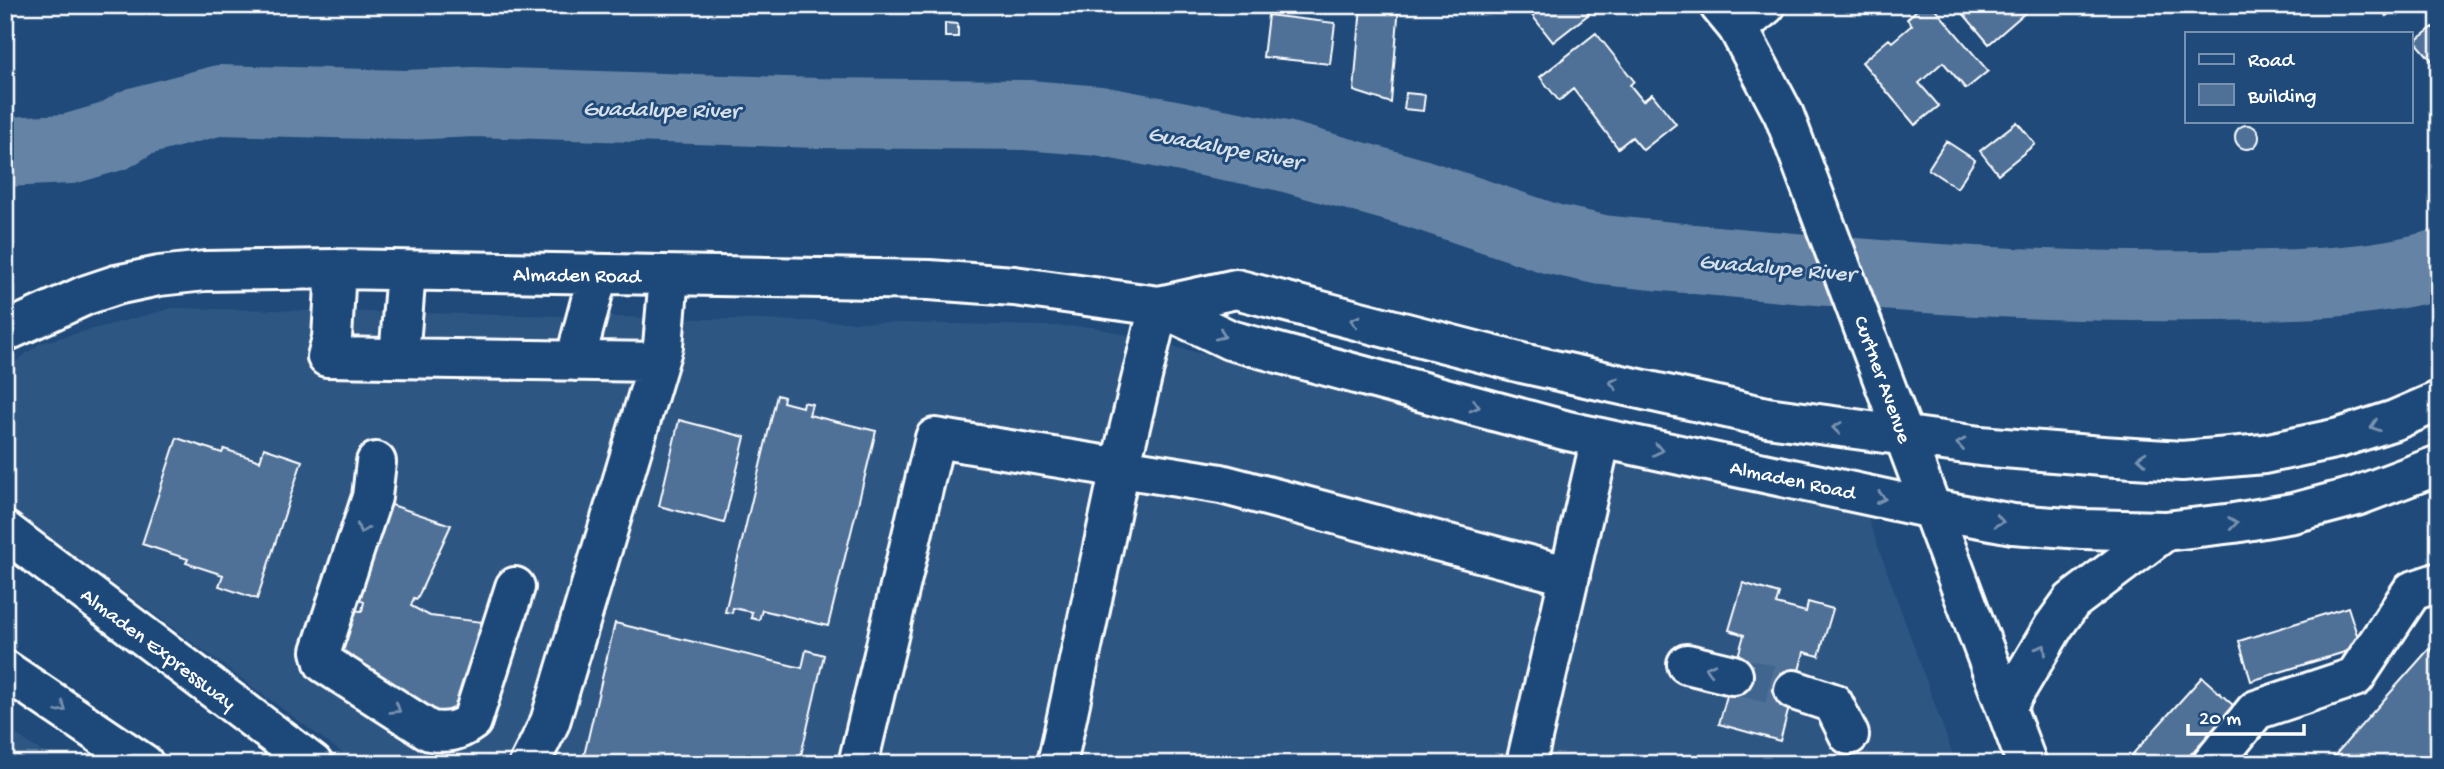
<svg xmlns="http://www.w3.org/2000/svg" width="2444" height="769" font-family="'Gochi Hand',sans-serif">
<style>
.built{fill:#2e5683}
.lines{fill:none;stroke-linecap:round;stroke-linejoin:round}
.river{stroke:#6583a4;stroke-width:70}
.building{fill:#507197;stroke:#fff;stroke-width:2}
.minor-tunnel{stroke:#41658e;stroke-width:38;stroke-dasharray:38 19;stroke-linecap:butt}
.minor-casing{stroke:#fff;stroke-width:44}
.major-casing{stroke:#fff;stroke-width:44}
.minor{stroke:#1f4a7a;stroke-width:38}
.major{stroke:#1f4a7a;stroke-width:38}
.oneway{stroke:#7992af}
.labels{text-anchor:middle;stroke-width:6;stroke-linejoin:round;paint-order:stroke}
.street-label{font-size:21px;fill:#fff;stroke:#1f4a7a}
.water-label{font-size:23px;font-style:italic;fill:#d8e0e8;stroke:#1f4a7a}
</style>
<rect width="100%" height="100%" fill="#1f4a7a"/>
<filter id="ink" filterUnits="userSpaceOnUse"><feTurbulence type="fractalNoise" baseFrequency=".0143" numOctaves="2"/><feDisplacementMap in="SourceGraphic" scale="14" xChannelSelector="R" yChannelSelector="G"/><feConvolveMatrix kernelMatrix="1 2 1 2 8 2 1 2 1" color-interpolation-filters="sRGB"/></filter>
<g filter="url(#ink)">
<path class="built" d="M173 308 1094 327 1868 518 1956 764H357L5 504V370L40 343Z
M5 727 51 758 50 764H5Z"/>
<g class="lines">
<path class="river" d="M5 152 69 149 114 136 137 122 220 100 406 105 474 102 818 113 1027 115 1099 121 1284 156 1416 193 1552 239 1602 250C1803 270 2004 289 2206 286 2280 285 2368 285 2439 264"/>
</g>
<path class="building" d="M1361 5H1399L1391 103 1354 91Z
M1524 5H1582L1589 14 1553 42Z
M1922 5H1932L1988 71 1966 89 1943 62 1919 83 1939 106 1915 125 1862 62 1889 39 1892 42 1912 25 1907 19Z
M1956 5H2034L1989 44Z
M2378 5H2401L2386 16Z
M1268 15 1335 23 1330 64 1263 57Z
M945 23 958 24V37H945Z
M2433 27 2439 34V57L2433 62 2415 41Z
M1596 33 1634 81 1630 85 1643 101 1652 94 1676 124 1643 150 1632 137 1618 148 1573 89 1559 101 1540 77Z
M1406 93 1425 95 1423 111 1404 109Z
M2017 122 2035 144 1998 174 1980 151Z
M2235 137a12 12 0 1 1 24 0a12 12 0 1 1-24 0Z
M1946 141 1975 160 1957 188 1928 169Z
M777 395 784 397 783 402 802 407 803 402 812 404 809 415 876 431 828 626 762 610 759 620 751 618 752 612 733 608 732 613 725 612Z
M679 420 745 437 724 523 659 506Z
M177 438 222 453 224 449 260 461 264 448 302 461 257 599 219 586 223 575 186 563 188 559 142 544Z
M380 501 451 525 417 599 414 598 411 606 430 616 483 622 477 638 482 641 477 654 473 653 461 689 466 692 461 704H456L450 721 433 710 393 700 335 650 349 610 362 611 364 602 352 596Z
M1743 583 1779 594 1776 604 1806 612 1808 602 1833 609 1819 656 1804 652 1780 741 1719 724 1744 635 1729 630Z
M2348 607 2361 647 2251 681 2239 641Z
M615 623 802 668 806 650 824 655 799 764H582Z
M2429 649 2435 654 2439 649V755L2431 764H2327Z
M2202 677 2234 706 2182 764H2137L2130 757Z"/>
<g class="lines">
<path class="minor-tunnel" d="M1733 675 1794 690"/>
<defs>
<path id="minor" d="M1738 28 1766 5
M336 269 332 338 327 357 658 362
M1159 306 1236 289 1522 363 1767 417 1980 446 2102 456 2182 461 2264 454 2339 438 2395 420 2439 401
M5 332 86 295 116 285 159 276 205 271 336 269 929 280 1014 286 1159 306 1230 340 1568 431 1932 509 2013 524 2082 529 2165 531 2234 523 2293 513 2357 496 2439 465
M399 358 406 271
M575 361 598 274
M376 462 372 497 321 651 324 663 430 731C448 733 457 732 472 721L515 587
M1687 664 1733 675
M1794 690 1833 703 1849 735
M529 764 550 722 663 346 669 276
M858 764 935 438 1221 484 1570 576
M1057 764 1120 468 1159 306
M1526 764 1601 438
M2212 764 2256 710 2355 677 2412 591 2439 582"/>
<path id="major" d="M1719 5 1738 28 1784 115 2027 764
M5 531 313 764
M5 670 144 764
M2006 707 2054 626 2072 601 2165 531"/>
</defs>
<use href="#minor" class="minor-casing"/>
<use href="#major" class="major-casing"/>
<use href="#minor" class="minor"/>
<use href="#major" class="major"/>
</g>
<defs><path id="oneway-chevron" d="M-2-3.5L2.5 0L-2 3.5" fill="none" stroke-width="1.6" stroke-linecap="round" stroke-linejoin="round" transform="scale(1.75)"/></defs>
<g class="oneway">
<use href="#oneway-chevron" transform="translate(1355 321) rotate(-165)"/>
<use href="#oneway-chevron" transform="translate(1221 335) rotate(25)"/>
<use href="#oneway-chevron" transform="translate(1614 383) rotate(-168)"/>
<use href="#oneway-chevron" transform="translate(1475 406) rotate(15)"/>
<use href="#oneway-chevron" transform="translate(2375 426) rotate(162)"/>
<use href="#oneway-chevron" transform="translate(1837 428) rotate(-173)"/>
<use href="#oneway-chevron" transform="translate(1961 444) rotate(-172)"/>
<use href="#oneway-chevron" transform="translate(1658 450) rotate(12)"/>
<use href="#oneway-chevron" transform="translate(2142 458) rotate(-176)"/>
<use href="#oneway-chevron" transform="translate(1881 498) rotate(12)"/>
<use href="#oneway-chevron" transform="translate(1999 521) rotate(11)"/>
<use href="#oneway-chevron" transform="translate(2233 523) rotate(-8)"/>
<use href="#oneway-chevron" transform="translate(362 529) rotate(108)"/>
<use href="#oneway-chevron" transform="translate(2042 649) rotate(-59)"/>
<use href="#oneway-chevron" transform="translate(1710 669) rotate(-167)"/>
<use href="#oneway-chevron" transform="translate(62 708) rotate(34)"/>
<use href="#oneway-chevron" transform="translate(396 709) rotate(32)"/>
</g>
</g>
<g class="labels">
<g class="street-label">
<text transform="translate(577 274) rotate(1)" y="7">Almaden Road</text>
<text transform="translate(1884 379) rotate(70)" y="7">Curtner Avenue</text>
<text transform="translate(1793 479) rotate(12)" y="7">Almaden Road</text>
<text transform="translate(159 648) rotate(37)" y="7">Almaden Expressway</text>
</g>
<g class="water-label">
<text transform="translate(661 108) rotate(1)" y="8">Guadalupe River</text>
<text transform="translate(1225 146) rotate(11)" y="8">Guadalupe River</text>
<text transform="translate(1777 266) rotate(5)" y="8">Guadalupe River</text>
</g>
</g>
<rect width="2444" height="769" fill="none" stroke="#1f4a7a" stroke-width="28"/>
<rect x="14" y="14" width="2416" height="741" fill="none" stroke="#fff" stroke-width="2.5" filter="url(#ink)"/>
<rect x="2185" y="32" width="228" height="91" fill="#1f4a7a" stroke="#7992af" stroke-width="2"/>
<rect x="2199" y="54" width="35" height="10" fill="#1f4a7a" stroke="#7992af" stroke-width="2"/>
<text x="2248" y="66" font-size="21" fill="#ffffff">Road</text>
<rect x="2199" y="84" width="35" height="21" fill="#507197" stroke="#7992af" stroke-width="2"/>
<text x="2248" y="102" font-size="21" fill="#ffffff">Building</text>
<path d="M2188 724v10h116v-10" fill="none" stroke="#ffffff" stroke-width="3.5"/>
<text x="2199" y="724" font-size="21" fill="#ffffff" stroke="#1f4a7a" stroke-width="5" paint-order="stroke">20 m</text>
</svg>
